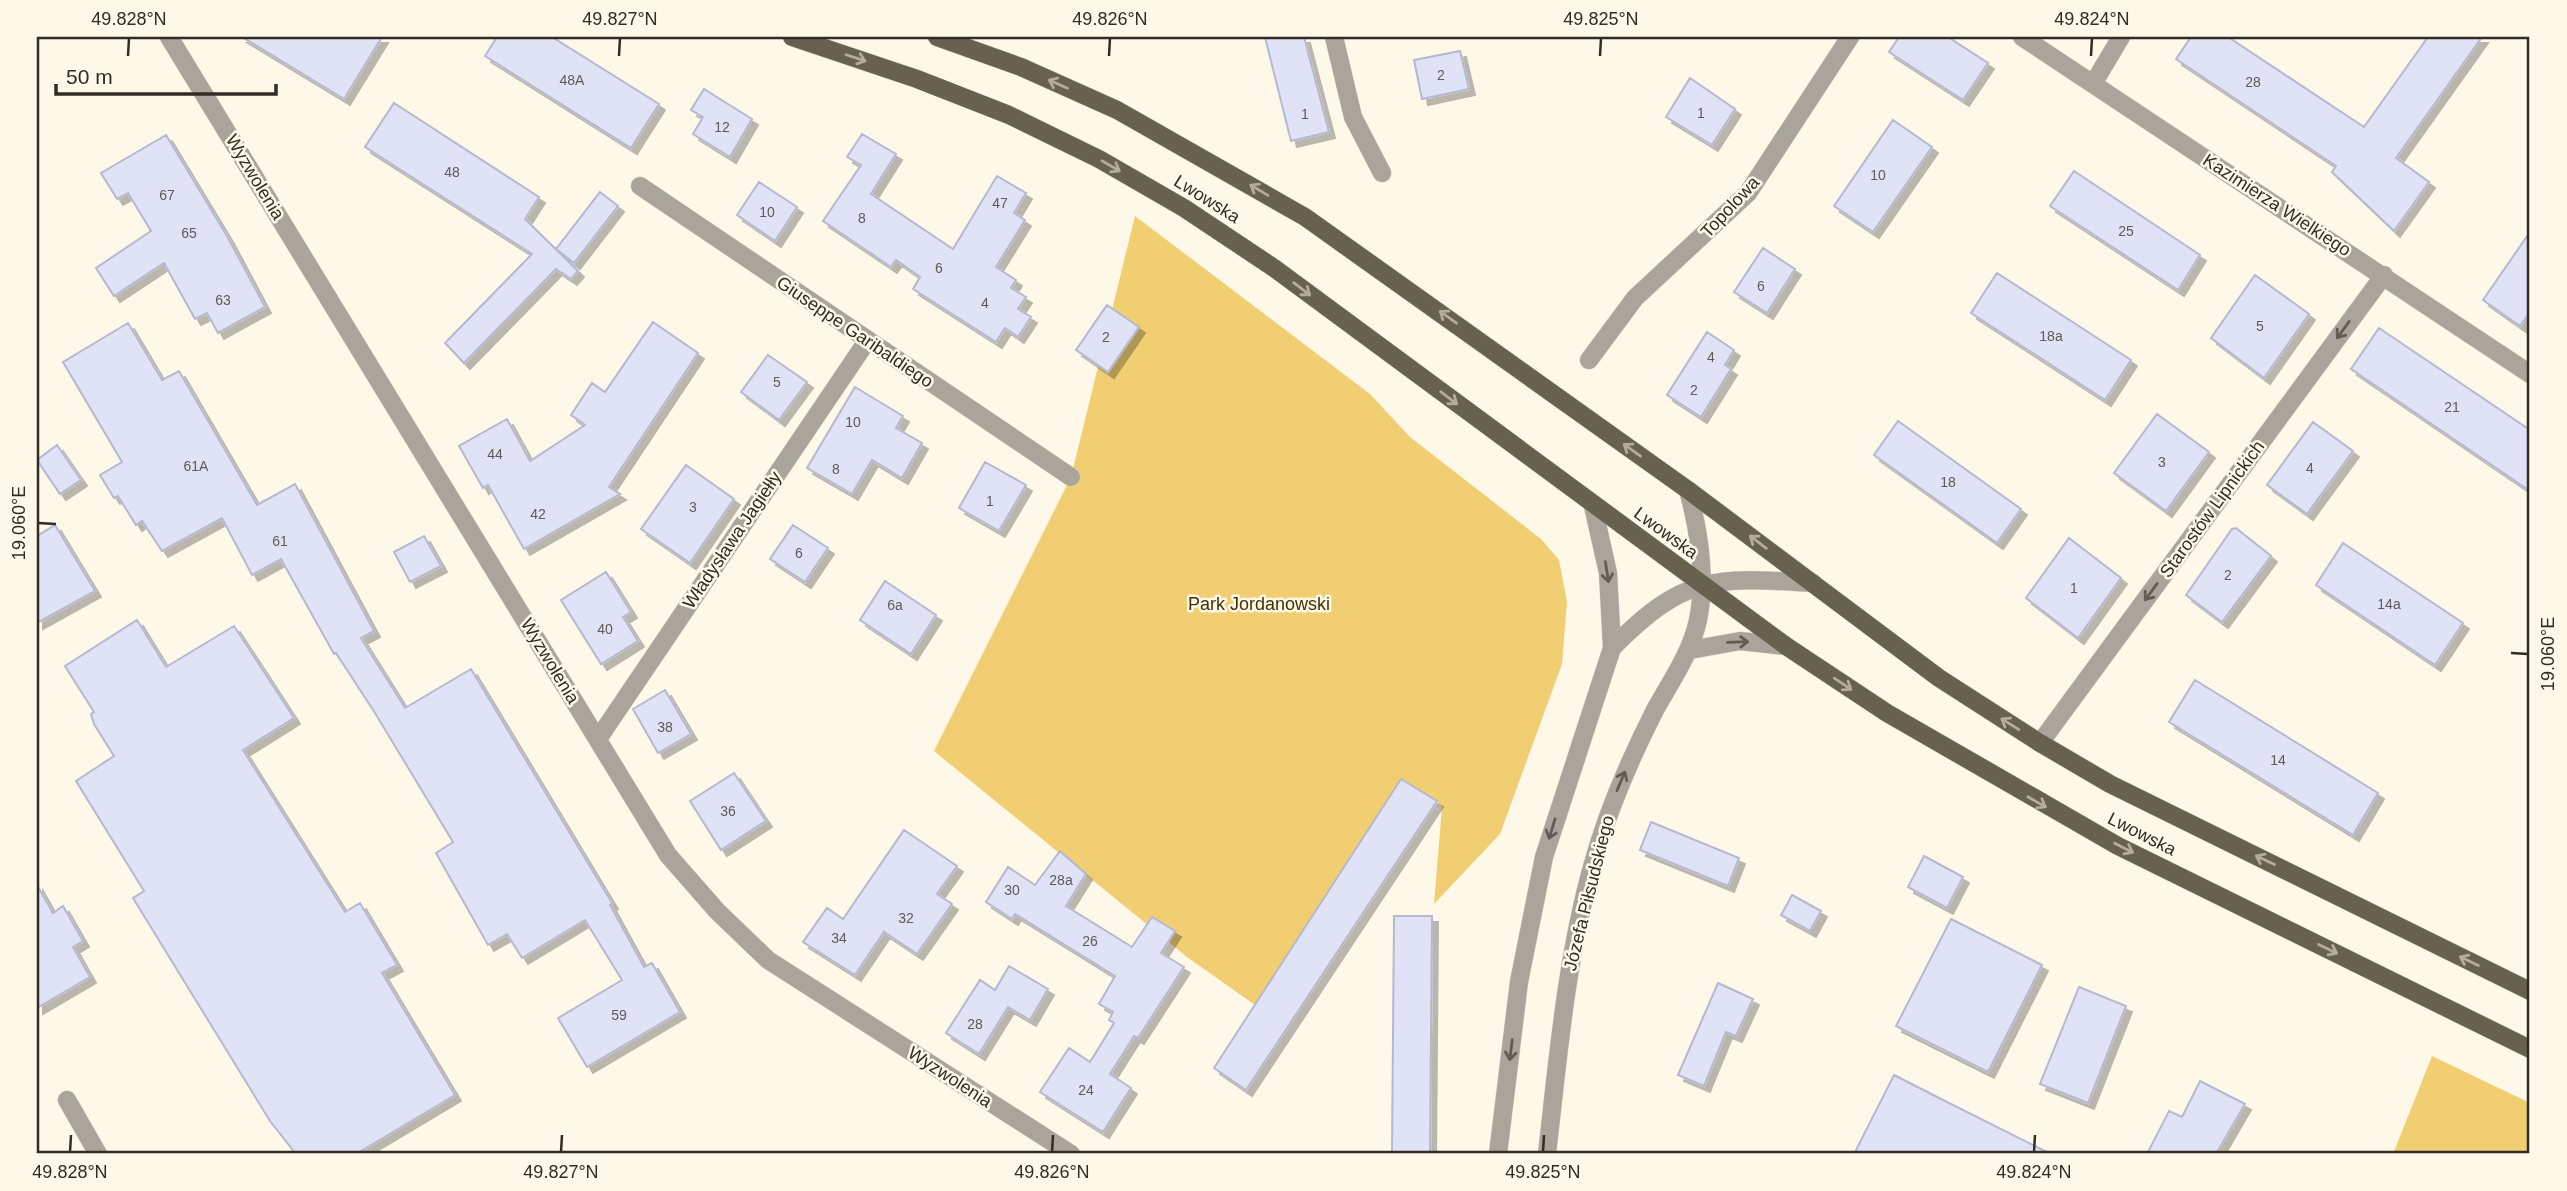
<svg xmlns="http://www.w3.org/2000/svg" width="2567" height="1191" font-family="Arial,sans-serif">
<style>
.green{fill:#f1ce72}
.building{fill:#e0e3f6;stroke:#b4b8d0;stroke-width:2;filter:url(#shadow)}
.lines{fill:none;stroke-linecap:round;stroke-linejoin:round}
.minor-casing{stroke:#d9d3c6;stroke-width:19}
.major-casing{stroke:#d9d3c6;stroke-width:19}
.minor{stroke:#a9a59b;stroke-width:18}
.major{stroke:#696150;stroke-width:18}
.oneway{stroke:#b4ac9c}
.oneway2{stroke:#615d54}
.ticks{fill:none;stroke:#312d24;stroke-width:2.5}
.labels{text-anchor:middle;stroke-width:5;stroke-linejoin:round;paint-order:stroke}
.number-label{font-size:14px;fill:#5d5a58}
.street-label{font-size:18px;fill:#312d24;stroke:#fef8e9}
.park-label{font-size:18px;fill:#413103;stroke:#fef8e9}
.neatline{fill:none;stroke:#312d24;stroke-width:2.5}
.ticks-label{font-size:18px;text-anchor:middle;fill:#312d24}
</style>
<defs>
<filter id="shadow"><feDropShadow dx="6" dy="6" stdDeviation="0" flood-color="#0004"/></filter>
</defs>
<rect width="100%" height="100%" fill="#fef8e9"/>
<path class="green" d="M1135 216 1370 394 1410 437 1541 539 1559 560 1567 602 1562 664 1500 834 1434 904 1442 807 1437 801 1255 1005 1187 957 934 751 1071 477Z
M2432 1056 2530 1103V1154H2393Z"/>
<path class="building" d="M242 37H382L344 99Z
M497 37H552L659 104 631 148 485 56Z
M1265 37H1304L1329 132 1291 141Z
M1899 37H1948L1988 63 1963 100 1889 52Z
M2191 37H2228L2364 127 2428 37H2482L2396 158 2429 182 2394 231 2332 172 2336 166 2176 59Z
M1460 51 1469 89 1422 99 1414 60Z
M1690 78 1735 109 1712 145 1666 117Z
M704 89 752 119 730 157 693 134 703 117 691 110Z
M394 103 539 197 525 219 578 271 571 279 556 269 464 363 445 343 532 254 365 147Z
M1893 120 1932 147 1873 232 1834 206Z
M862 134 896 154 871 194 953 249 997 176 1026 193 1014 213 1025 220 996 267 1016 280 1011 288 1026 297 1018 309 1031 317 1018 337 1005 328 996 342 913 289 920 277 896 260 891 267 823 221 861 165 847 157Z
M166 135 227 236 265 307 218 333 207 313 195 319 164 263 114 296 96 268 151 231 128 193 117 199 101 173Z
M2074 171 2200 255 2178 290 2050 206Z
M759 182 797 207 775 241 737 215Z
M600 192 618 206 574 263 556 249Z
M2530 232V312L2520 326 2483 300Z
M1763 248 1795 269 1767 313 1734 292Z
M1997 273 2131 360 2105 400 1971 313Z
M2255 275 2309 314 2264 378 2211 338Z
M1107 305 1139 327 1108 372 1076 350Z
M653 322 698 353 609 487 620 494 524 549 488 485 483 488 459 446 507 419 530 461 585 425 571 415 592 383 605 392Z
M128 323 162 380 179 371 257 505 295 484 374 631 361 638 405 708 471 669 612 903 610 905 644 967 652 963 680 1012 587 1067 558 1018 622 980 585 920 522 958 507 934 488 945 436 853 453 842 375 713 336 653 334 654 281 559 252 575 222 518 162 551 142 521 136 525 118 496 114 498 100 475 122 462 63 362Z
M2379 328 2530 430V491L2351 369Z
M1707 332 1734 350 1725 365 1731 369 1701 417 1667 395Z
M768 355 807 382 779 420 741 392Z
M855 387 903 416 896 428 922 443 902 478 872 460 852 494 807 468Z
M2157 414 2209 452 2166 511 2114 473Z
M1898 421 2021 509 1997 543 1874 455Z
M2313 422 2353 451 2307 514 2267 485Z
M57 445 81 480 60 494 37 460Z
M985 462 1026 485 999 531 959 508Z
M686 465 734 499 690 563 641 529Z
M55 525 95 591 37 623V536Z
M793 525 828 548 805 582 770 559Z
M2236 528 2271 556 2222 622 2186 595 2232 529Z
M424 536 441 566 410 582 394 552Z
M2069 538 2121 578 2078 638 2026 598Z
M2343 543 2463 623 2435 665 2316 585Z
M606 572 631 612 623 617 638 641 601 664 561 600Z
M885 581 936 615 911 654 860 620Z
M137 620 166 667 234 626 294 718 243 750 345 912 360 903 397 965 382 973 455 1095 356 1154H296L270 1121 133 898 144 891 76 781 114 756 94 724 91 714 94 712 65 666Z
M2195 680 2378 793 2353 835 2169 722Z
M665 690 691 734 658 753 633 709Z
M734 773 766 821 721 850 690 801Z
M1401 779 1437 801 1246 1090 1214 1068Z
M1651 822 1739 858 1728 886 1640 850Z
M904 830 957 866 937 894 952 904 917 954 884 932 855 975 803 942 827 908 843 919Z
M1060 851 1086 874 1066 906 1132 947 1152 917 1175 931 1161 953 1184 967 1138 1038 1134 1036 1110 1074 1131 1088 1103 1132 1040 1092 1069 1048 1090 1062 1114 1023 1109 1020 1113 1012 1099 1004 1115 976 1015 914 1012 919 986 902 1008 867 1035 885Z
M1924 856 1963 877 1947 908 1908 887Z
M37 885 53 913 63 906 83 941 73 947 90 977 37 1008Z
M1792 895 1821 911 1810 931 1781 915Z
M1394 916H1432L1430 1154H1392Z
M1951 919 2042 965 1988 1072 1896 1026Z
M1009 966 1048 989 1030 1020 1008 1007 979 1054 946 1033 980 980 995 990Z
M1718 983 1753 999 1736 1036 1726 1032 1704 1086 1678 1075Z
M2079 987 2126 1006 2088 1103 2040 1084Z
M1894 1075 1949 1103 2051 1154H1854Z
M2200 1081 2245 1104 2216 1154H2147L2169 1111 2182 1117Z"/>
<g class="lines">
<defs>
<path id="minor" d="M169 37 668 855 717 911 768 960 1071 1154
M1334 37 1353 117 1382 173
M2022 37 2530 374
M2093 84 2121 37
M640 186 1071 477
M1589 360 1635 298 1748 193 1850 37
M1612 648C1685 574 1714 577 1813 583
M1690 650 1740 641 1786 646
M598 739 867 341
M2040 743 2384 275
M67 1100 98 1154
M1498 1154 1519 982 1544 857 1612 648 1608 573 1593 506
M1547 1154C1558 1058 1566 961 1592 867 1607 812 1629 761 1655 710 1671 681 1691 653 1698 620 1707 577 1699 531 1688 490"/>
<path id="major" d="M792 37 917 79 1009 115 1099 159 1184 208 1274 268 1786 646 1887 713 2118 846 2530 1049
M937 37 1021 67 1117 110 1305 217 1688 490 1939 678 2040 743 2110 784 2530 991"/>
</defs>
<use href="#minor" class="minor-casing"/>
<use href="#major" class="major-casing"/>
<use href="#minor" class="minor"/>
<use href="#major" class="major"/>
</g>
<defs><path id="oneway-shaft" d="M-6 0H5M1.5-3L5.5 0L1.5 3" fill="none" stroke-width="1.6" stroke-linecap="round" stroke-linejoin="round" transform="scale(1.75)"/></defs>
<g class="oneway">
<use href="#oneway-shaft" transform="translate(856 58) rotate(18)"/>
<use href="#oneway-shaft" transform="translate(1058 84) rotate(-156)"/>
<use href="#oneway-shaft" transform="translate(1111 166) rotate(30)"/>
<use href="#oneway-shaft" transform="translate(1259 190) rotate(-149)"/>
<use href="#oneway-shaft" transform="translate(1302 289) rotate(37)"/>
<use href="#oneway-shaft" transform="translate(1448 317) rotate(-144)"/>
<use href="#oneway-shaft" transform="translate(1449 398) rotate(37)"/>
<use href="#oneway-shaft" transform="translate(1632 450) rotate(-144)"/>
<use href="#oneway-shaft" transform="translate(1758 542) rotate(-143)"/>
<use href="#oneway-shaft" transform="translate(1843 684) rotate(34)"/>
<use href="#oneway-shaft" transform="translate(2010 724) rotate(-148)"/>
<use href="#oneway-shaft" transform="translate(2037 802) rotate(30)"/>
<use href="#oneway-shaft" transform="translate(2124 848) rotate(27)"/>
<use href="#oneway-shaft" transform="translate(2265 860) rotate(-154)"/>
<use href="#oneway-shaft" transform="translate(2328 949) rotate(26)"/>
<use href="#oneway-shaft" transform="translate(2469 961) rotate(-154)"/>
</g>
<g class="oneway2">
<use href="#oneway-shaft" transform="translate(2343 330) rotate(126)"/>
<use href="#oneway-shaft" transform="translate(1607 572) rotate(81)"/>
<use href="#oneway-shaft" transform="translate(2151 592) rotate(126)"/>
<use href="#oneway-shaft" transform="translate(1738 642) rotate(-2)"/>
<use href="#oneway-shaft" transform="translate(1621 781) rotate(-67)"/>
<use href="#oneway-shaft" transform="translate(1552 829) rotate(107)"/>
<use href="#oneway-shaft" transform="translate(1511 1050) rotate(97)"/>
</g>
<path class="ticks" d="M128 56 129 38M619 56 620 38M1109 56 1110 38M1600 56 1601 38M2091 56 2092 38M38 523 56 524M2511 653 2528 654M70 1152 71 1135M561 1152 562 1135M1052 1152 1053 1135M1543 1152 1544 1135M2034 1152 2035 1135"/>
<g class="labels">
<g class="number-label">
<text x="1441" y="80">2</text>
<text x="572" y="85">48A</text>
<text x="2253" y="87">28</text>
<text x="1701" y="118">1</text>
<text x="1305" y="119">1</text>
<text x="722" y="132">12</text>
<text x="452" y="177">48</text>
<text x="1878" y="180">10</text>
<text x="167" y="200">67</text>
<text x="1000" y="208">47</text>
<text x="767" y="217">10</text>
<text x="862" y="223">8</text>
<text x="2126" y="236">25</text>
<text x="189" y="238">65</text>
<text x="939" y="273">6</text>
<text x="1761" y="291">6</text>
<text x="223" y="305">63</text>
<text x="985" y="308">4</text>
<text x="2260" y="331">5</text>
<text x="2051" y="341">18a</text>
<text x="1106" y="342">2</text>
<text x="1711" y="362">4</text>
<text x="777" y="387">5</text>
<text x="1694" y="395">2</text>
<text x="2452" y="412">21</text>
<text x="853" y="427">10</text>
<text x="495" y="459">44</text>
<text x="2162" y="467">3</text>
<text x="196" y="471">61A</text>
<text x="2310" y="473">4</text>
<text x="836" y="474">8</text>
<text x="1948" y="487">18</text>
<text x="990" y="506">1</text>
<text x="693" y="512">3</text>
<text x="538" y="519">42</text>
<text x="280" y="546">61</text>
<text x="799" y="558">6</text>
<text x="2228" y="580">2</text>
<text x="2074" y="593">1</text>
<text x="2389" y="609">14a</text>
<text x="895" y="610">6a</text>
<text x="605" y="634">40</text>
<text x="665" y="732">38</text>
<text x="2278" y="765">14</text>
<text x="728" y="816">36</text>
<text x="1061" y="885">28a</text>
<text x="1012" y="895">30</text>
<text x="906" y="923">32</text>
<text x="839" y="943">34</text>
<text x="1090" y="946">26</text>
<text x="619" y="1020">59</text>
<text x="975" y="1029">28</text>
<text x="1086" y="1095">24</text>
</g>
<g class="street-label">
<text transform="translate(255 177) rotate(59)" y="6">Wyzwolenia</text>
<text transform="translate(1207 199) rotate(32)" y="6">Lwowska</text>
<text transform="translate(2277 205) rotate(33)" y="6">Kazimierza Wielkiego</text>
<text transform="translate(1730 207) rotate(-47)" y="6">Topolowa</text>
<text transform="translate(855 332) rotate(34)" y="6">Giuseppe Garibaldiego</text>
<text transform="translate(2212 509) rotate(-54)" y="6">Starostów Lipnickich</text>
<text transform="translate(1666 533) rotate(36)" y="6">Lwowska</text>
<text transform="translate(732 540) rotate(-56)" y="6">Władysława Jagiełły</text>
<text transform="translate(550 661) rotate(59)" y="6">Wyzwolenia</text>
<text transform="translate(2142 834) rotate(27)" y="6">Lwowska</text>
<text transform="translate(1589 893) rotate(-76)" y="6">Józefa Piłsudskiego</text>
<text transform="translate(950 1077) rotate(33)" y="6">Wyzwolenia</text>
</g>
<g class="park-label">
<text x="1259" y="610">Park Jordanowski</text>
</g>
</g>
<rect width="2567" height="1191" fill="none" stroke="#fef8e9" stroke-width="77"/>
<path d="M56 84v10h220v-10" fill="none" stroke="#312d24" stroke-width="3.5"/>
<text x="66" y="84" font-size="21" fill="#312d24" stroke="#fef8e9" stroke-width="5" paint-order="stroke">50 m</text>
<rect x="38" y="38" width="2490" height="1114" class="neatline"/>
<g class="ticks-label">
<text x="129" y="25">49.828°N</text>
<text x="620" y="25">49.827°N</text>
<text x="1110" y="25">49.826°N</text>
<text x="1601" y="25">49.825°N</text>
<text x="2092" y="25">49.824°N</text>
<text transform="translate(19 523) rotate(-90)" y="6">19.060°E</text>
<text transform="translate(2548 654) rotate(-90)" y="6">19.060°E</text>
<text x="70" y="1178">49.828°N</text>
<text x="561" y="1178">49.827°N</text>
<text x="1052" y="1178">49.826°N</text>
<text x="1543" y="1178">49.825°N</text>
<text x="2034" y="1178">49.824°N</text>
</g>
</svg>
